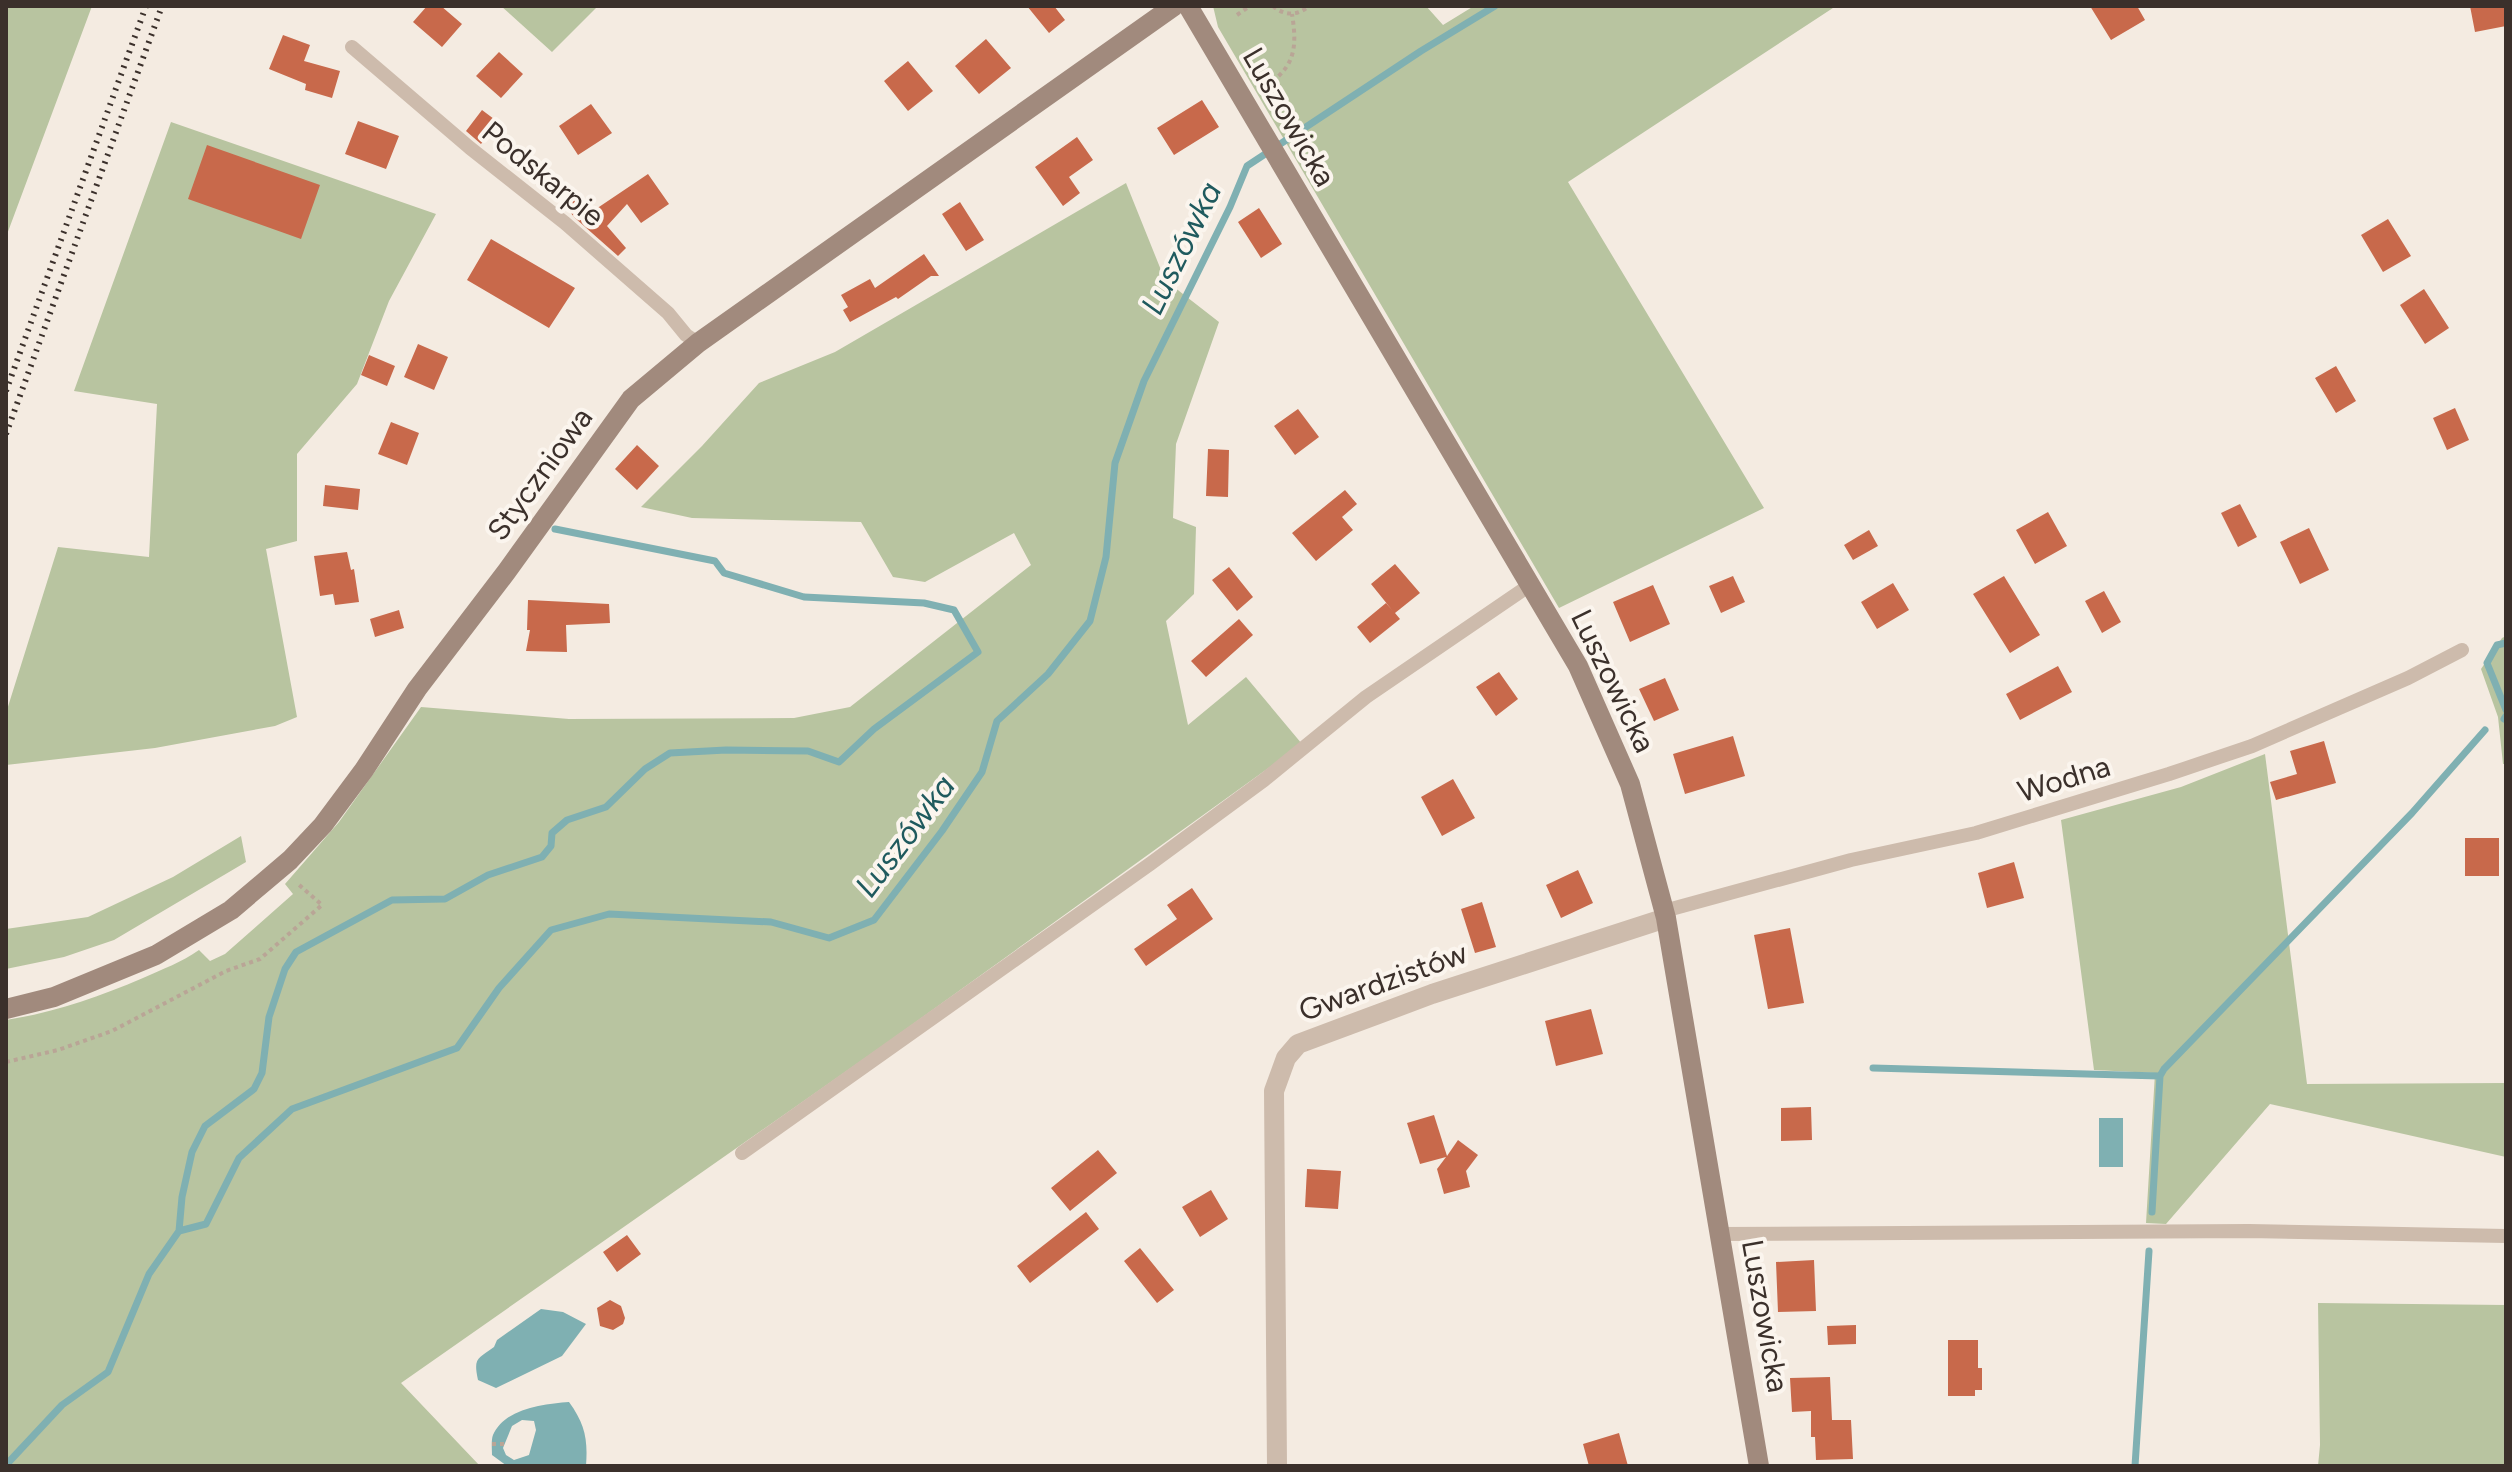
<svg xmlns="http://www.w3.org/2000/svg" width="2512" height="1472" font-family="Figtree,sans-serif">
<style>
.green{fill:#b8c4a0}
.water{fill:#7fb0b2;fill-rule:evenodd}
.lines{fill:none;stroke-linecap:round;stroke-linejoin:round}
.stream{stroke:#7fb0b2;stroke-width:7}
.building{fill:#c8694b}
.path{stroke:#b9a596;stroke-width:4;stroke-dasharray:4 4;stroke-linecap:butt}
.lane{stroke:#cdbbac;stroke-width:14}
.street{stroke:#cdbbac;stroke-width:20}
.secondary{stroke:#a18a7d;stroke-width:20}
.rail{stroke:#3b302b;stroke-width:6;stroke-dasharray:2 6;stroke-linecap:butt}
.labels{text-anchor:middle;stroke-width:8;stroke-linejoin:round;paint-order:stroke}
.street-label{font-size:30px;fill:#3b302b;stroke:#fbf5ee}
.water-label{font-size:32px;font-style:italic;fill:#1f5a5e;stroke:#fbf5ee}
</style>
<rect width="100%" height="100%" fill="#f4ebe1"/>
<path class="green" d="M6 6H92L6 237Z
M501 6H598L552 52Z
M1213 6H1426L1443 25 1474 6H1836L1568 182 1764 508 1559 608 1218 27Z
M171 122 436 214 389 301 357 384 297 454V541L266 549 297 717 275 726 155 748 6 765V713L58 547 149 557 157 404 74 391Z
M1126 183 1165 280 1219 322 1176 444 1173 518 1196 527 1194 594 1166 621 1188 725 1246 677 1302 744 888 1042 401 1383 480 1466H6V1020C56 1012 96 998 143 978 163 969 182 962 199 950L210 961 225 954 293 894 285 884 339 822 421 707 569 719 794 718 850 707 1031 565 1014 533 925 582 893 577 861 522 692 518 641 507 702 446 759 383 835 352Z
M2506 636V764H2503L2498 717 2481 669 2502 638Z
M2265 754 2307 1084 2506 1083V1157L2270 1104 2166 1224 2146 1223 2155 1073 2094 1070 2061 820 2181 787Z
M241 836 246 862 114 940 64 957 6 969V929L88 917 173 877Z
M2318 1303 2506 1305V1466H2318L2320 1445Z"/>
<path class="water" d="M2099 1118H2123V1167H2099Z
M541 1309 563 1312 586 1324 562 1356 496 1388 478 1380C473 1357 478 1359 494 1347L497 1340Z
M569 1402C585 1424 588 1439 586 1466H507L492 1455C492 1449 491 1440 493 1435 505 1408 544 1404 569 1402ZM522 1420 534 1421 536 1430 529 1455 514 1460 506 1455 503 1448 512 1426Z"/>
<g class="lines">
<path class="stream" d="M2506 643 2497 645 2487 663 2506 710
M2504 719 2506 716
M1873 1068 2160 1076
M2152 1212 2160 1076 2164 1069 2412 813 2485 730
M179 1231 182 1197 192 1152 205 1126 254 1089 262 1073 269 1017 285 969 296 952 392 900 445 899 488 875 542 857 551 846 552 833 567 820 606 807 645 769 670 753 726 750 808 751 839 762 874 729 978 652 954 610 924 603 804 597 724 573 715 561 555 529
M6 1465 62 1405 108 1372 149 1274 179 1231 206 1224 239 1158 292 1109 457 1048 499 988 551 930 609 914 771 922 829 938 874 920 942 831 982 772 997 721 1048 674 1090 621 1106 557 1115 463 1144 381 1230 207 1247 166 1421 51 1495 6
M2135 1466 2149 1251"/>
</g>
<path class="building" d="M427 6H441L462 24 442 47 413 22Z
M1027 6H1054L1065 20 1049 33Z
M2090 6H2137L2145 20 2111 40Z
M2470 6H2506V26L2475 32Z
M283 35 310 45 304 61 340 71 332 98 305 90 306 84 269 69Z
M986 39 1011 68 979 94 955 66Z
M499 52 523 74 501 98 476 76Z
M908 61 933 91 908 111 884 81Z
M1202 100 1219 127 1174 155 1157 128Z
M591 104 612 133 578 155 559 126Z
M482 110 498 122 481 144 466 131Z
M358 121 399 136 386 169 345 154Z
M1077 137 1093 160 1069 177 1080 193 1063 206 1035 167Z
M207 145 320 185 301 239 188 199Z
M648 174 669 204 641 223 627 204 607 226 626 248 618 256 575 218 565 206 579 195 593 211Z
M960 202 984 240 966 251 942 214Z
M1259 208 1282 244 1261 258 1238 222Z
M2388 219 2411 256 2383 272 2361 235Z
M491 239 575 288 549 328 467 280Z
M924 254 939 276H931L898 299 896 297 850 322 843 310 848 307 841 295 870 279 875 288Z
M2424 289 2449 328 2425 344 2400 305Z
M418 344 448 357 434 390 404 377Z
M369 355 395 366 387 386 361 375Z
M2336 366 2356 401 2336 413 2315 378Z
M2455 408 2469 440 2447 450 2433 418Z
M1298 409 1319 437 1295 455 1274 426Z
M391 422 419 433 407 465 378 454Z
M637 445 659 466 637 490 615 469Z
M1208 449 1229 450 1228 497 1206 496Z
M325 485 360 489 358 510 323 506Z
M1345 490 1357 504 1342 517 1353 530 1316 561 1292 533Z
M2240 504 2257 537 2238 547 2221 513Z
M2048 512 2067 546 2035 564 2016 530Z
M2309 528 2329 570 2300 584 2280 542Z
M1869 530 1878 546 1853 560 1844 545Z
M347 552 351 570 354 569 359 602 335 605 333 594 320 596 314 556Z
M1395 564 1420 593 1395 613 1400 619 1370 643 1357 627 1386 603 1392 610 1371 584Z
M1229 567 1253 597 1237 611 1212 580Z
M1733 576 1745 602 1721 613 1709 586Z
M2004 576 2040 635 2010 653 1973 594Z
M1893 583 1909 610 1877 629 1861 602Z
M1653 585 1670 624 1630 642 1613 602Z
M2104 591 2121 622 2102 633 2085 601Z
M528 600 609 604 610 623 566 625 567 652 526 651 530 630H527Z
M399 610 404 628 375 637 370 619Z
M1239 619 1253 635 1206 677 1191 661Z
M2058 666 2072 692 2020 720 2006 694Z
M1499 672 1518 699 1496 716 1476 687Z
M1665 678 1679 710 1654 721 1639 689Z
M1733 736 1745 776 1685 794 1673 754Z
M2324 741 2336 783 2276 800 2270 782 2297 774 2290 751Z
M1453 779 1475 818 1442 836 1421 797Z
M2465 838H2499V876H2465Z
M2014 862 2024 898 1987 908 1978 873Z
M1578 870 1593 903 1561 918 1546 885Z
M1192 888 1213 919 1146 966 1134 949 1177 919 1167 905Z
M1482 902 1496 947 1475 953 1461 909Z
M1790 928 1804 1003 1768 1009 1754 935Z
M1591 1009 1603 1054 1556 1066 1545 1021Z
M1811 1107 1812 1140 1781 1141V1108Z
M1434 1115 1447 1156 1458 1140 1478 1155 1466 1171 1470 1187 1444 1194 1437 1169 1446 1157 1420 1164 1407 1123Z
M1098 1150 1117 1173 1070 1211 1051 1188Z
M1307 1169 1341 1171 1338 1209 1305 1207Z
M1211 1190 1228 1219 1200 1237 1182 1207Z
M1086 1212 1099 1229 1030 1283 1017 1266Z
M627 1235 641 1254 617 1272 603 1252Z
M1140 1248 1174 1290 1157 1303 1124 1261Z
M1814 1260 1816 1311 1778 1312 1776 1262Z
M610 1300 621 1306 625 1318 623 1324 613 1330 600 1326 597 1308Z
M1856 1325V1344L1828 1345 1827 1326Z
M1948 1340H1978V1368H1982V1390H1975V1396H1948Z
M1830 1377 1832 1420H1851L1853 1459 1816 1460 1815 1437H1811V1411L1792 1412 1790 1378Z
M1619 1433 1628 1466H1589L1583 1444Z"/>
<g class="lines">
<path class="path" d="M1273 6C1284 16 1298 16 1309 6
M1237 15 1250 6
M1259 90C1294 70 1298 51 1292 14
M6 1062 58 1050 112 1031 226 971 260 959 322 905 297 883
M492 1444H505"/>
<path class="lane" d="M352 47 470 148 565 223 668 313 686 335 698 343
M1664 911 1851 860 1976 833 2169 774 2252 746 2408 678 2462 650
M742 1153 1150 864 1264 780 1366 697 1530 585
M1720 1234 2249 1231 2506 1236"/>
<path class="street" d="M1277 1466 1274 1091 1286 1058 1298 1044 1432 994 1666 918"/>
<path class="secondary" d="M1188 6 1578 666 1630 784 1666 918 1759 1466
M6 1009 54 997 156 955 231 910 290 860 323 825 364 770 417 689 507 571 631 399 698 343 1174 6"/>
<path class="rail" d="M6 391 146 6
M6 434 162 6"/>
</g>
<g class="labels">
<g class="street-label">
<text transform="translate(1289 117) rotate(60)" y="10">Luszowicka</text>
<text transform="translate(543 174) rotate(39)" y="10">Podskarpie</text>
<text transform="translate(540 474) rotate(-54)" y="10">Styczniowa</text>
<text transform="translate(1613 681) rotate(64)" y="10">Luszowicka</text>
<text transform="translate(2064 779) rotate(-17)" y="10">Wodna</text>
<text transform="translate(1383 982) rotate(-20)" y="10">Gwardzistów</text>
<text transform="translate(1765 1316) rotate(80)" y="10">Luszowicka</text>
</g>
<g class="water-label">
<text transform="translate(1181 248) rotate(-64)" y="11">Luszówka</text>
<text transform="translate(905 836) rotate(-53)" y="11">Luszówka</text>
</g>
</g>
<rect width="2512" height="1472" fill="none" stroke="#3b302b" stroke-width="16"/>
</svg>
